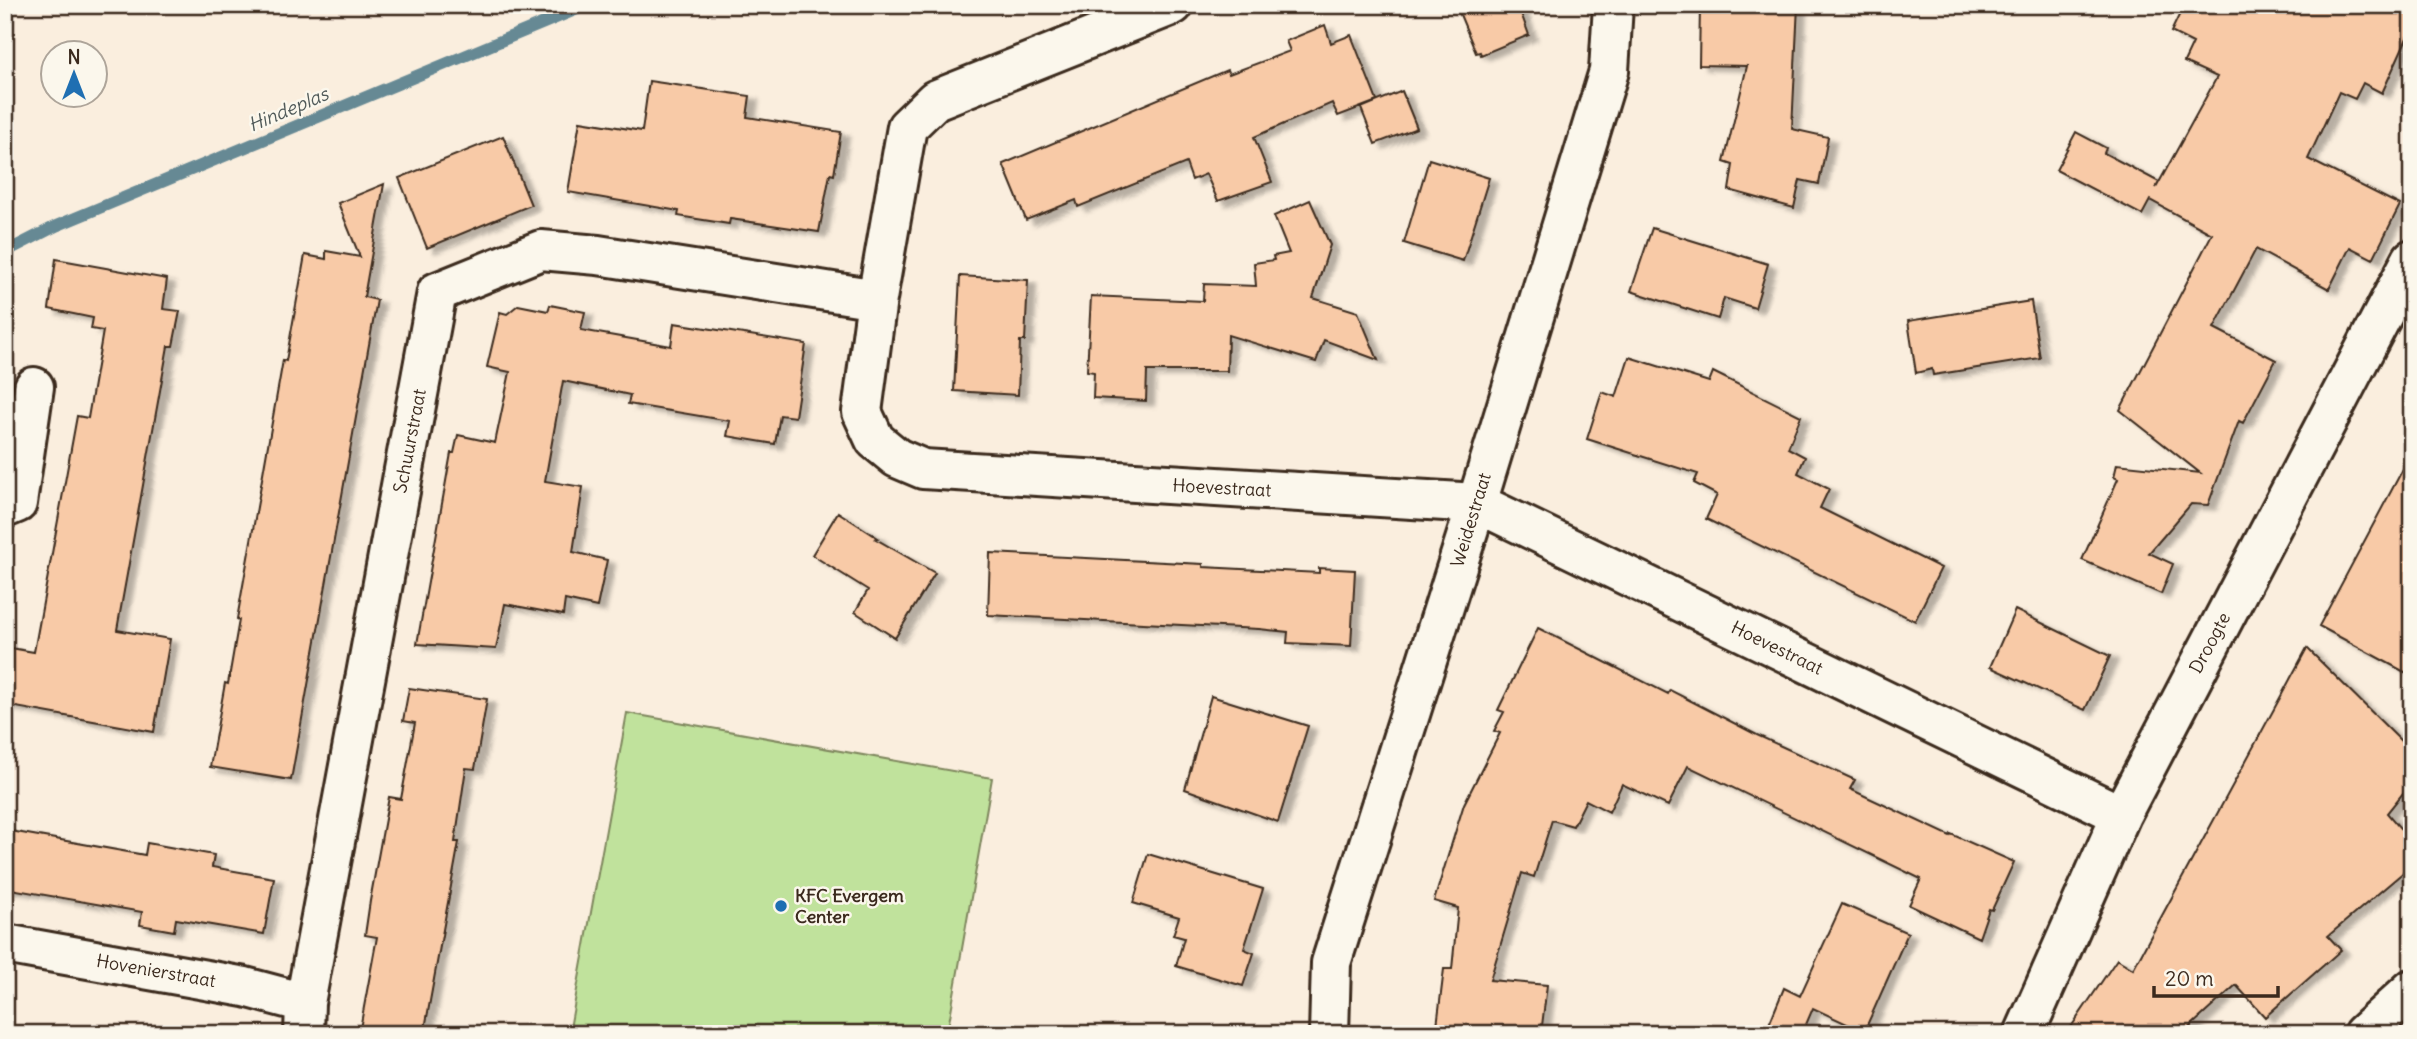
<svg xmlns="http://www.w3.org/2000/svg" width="2417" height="1039" font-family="Delius,sans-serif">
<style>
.green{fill:#c0e29c;stroke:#7e865d;stroke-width:2}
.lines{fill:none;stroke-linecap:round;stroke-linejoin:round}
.stream{stroke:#668994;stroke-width:12}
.building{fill:#f8caa7;stroke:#3b2a1e;stroke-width:2;filter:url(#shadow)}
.minor-casing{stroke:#3b2a1e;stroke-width:44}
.minor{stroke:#fbf7ec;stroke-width:38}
.poi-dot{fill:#1f6fb2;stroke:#fbf7ec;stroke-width:2.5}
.labels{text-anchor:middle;stroke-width:5;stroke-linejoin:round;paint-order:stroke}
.street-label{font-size:18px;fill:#3b2a1e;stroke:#fbf7ec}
.poi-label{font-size:18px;font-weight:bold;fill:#3b2a1e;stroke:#fbf7ec;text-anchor:start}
.water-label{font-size:19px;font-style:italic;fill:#505a59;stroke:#fbf7ec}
</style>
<defs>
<filter id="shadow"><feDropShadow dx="8" dy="4.5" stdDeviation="2" flood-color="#0004"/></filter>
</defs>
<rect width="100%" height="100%" fill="#faeede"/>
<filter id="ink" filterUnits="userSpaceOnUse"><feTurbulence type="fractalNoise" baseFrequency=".0143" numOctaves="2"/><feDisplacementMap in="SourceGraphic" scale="14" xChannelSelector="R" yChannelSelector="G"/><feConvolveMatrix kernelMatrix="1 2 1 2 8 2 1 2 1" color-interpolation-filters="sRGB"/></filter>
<g filter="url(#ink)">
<path class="green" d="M627 713 992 778 947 1034H569Z"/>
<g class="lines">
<path class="stream" d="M5 252 56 226 587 5"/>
</g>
<path class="building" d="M1456 5H1518L1529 35 1481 55 1480 52 1476 53Z
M1700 5H1798L1792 129 1828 137 1819 184 1800 180 1794 208 1729 190 1733 165 1724 162 1747 66 1699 65Z
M2184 5H2412V27L2382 93 2363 83 2355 99 2339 92 2308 159 2400 205 2373 259 2350 247 2329 289 2256 249 2214 328 2276 360 2243 423 2239 421 2208 505 2191 504 2149 553 2173 564 2161 594 2082 560 2118 479 2114 477 2117 464 2200 473 2120 410 2212 234 2150 200 2142 215 2056 170 2076 132 2106 148 2104 153 2159 182 2156 188 2217 77 2184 62 2193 43 2171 32Z
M1325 25 1331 43 1351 35 1377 101 1338 116 1332 103 1254 137 1272 182 1218 201 1206 174 1192 180 1186 163 1078 207 1076 200 1026 220 1003 164 1227 70 1229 74 1290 51 1286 41Z
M649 81 750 96 747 117 841 132 834 175 830 174 819 232 730 219 729 224 678 216 679 211 568 192 580 121 642 131Z
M1402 91 1417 128 1375 144 1361 108Z
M503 136 531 205 427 248 399 178Z
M1429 159 1489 178 1463 261 1404 243Z
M384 184 364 297 377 300 291 780 210 767 225 683 228 684 239 620 237 619 262 479 283 360 286 361 305 255 326 259V251L360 257 338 203Z
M1310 200 1330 245 1313 298 1358 312 1378 360 1324 340 1316 362 1228 335 1227 371H1147L1146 401 1093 398 1094 372 1087 371 1091 296 1203 301 1204 284 1256 286 1254 263 1274 260 1273 256 1289 253 1274 216Z
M1652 228 1768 264 1755 308 1724 298 1718 319 1631 291Z
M56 259 167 279 163 309 180 311 173 346H168L117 630 170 639 154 732 5 705V647L34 652 77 416 88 418 103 331 91 329 93 318 49 309Z
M960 276 1028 280 1025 341H1020L1018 395 954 391Z
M2031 301 2040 358 1933 375 1932 369 1916 373 1908 321Z
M518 305 548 311 550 305 585 312 581 330 671 346 674 323 806 344 795 417 780 415 775 444 727 436 730 421 628 404 630 395 563 381 545 481 583 487 573 552 607 560 597 607 565 600 563 615 505 604 496 649 417 644 451 453H454L458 435 495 443 510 372 487 367 500 312 507 314Z
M1629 357 1709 382 1713 372 1801 416 1788 448 1805 457 1798 473 1829 489 1820 508 1941 568 1915 621 1706 519 1717 495 1694 483 1698 474 1587 439 1602 392 1616 397Z
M2412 452V676L2319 626Z
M838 512 878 538 876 539 935 573 895 638 855 612 868 590 812 555Z
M990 553 1203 564V567L1319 573V568L1355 570 1351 646 1287 643 1288 632 1259 629 988 615Z
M2015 610 2110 656 2085 710 1990 667Z
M1538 628 1668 694 1670 690 1757 735 1855 780 1850 789 1950 836 1951 834 2014 862 1992 910 1989 909 1979 938 1909 905 1921 879 1688 766 1668 806 1622 784 1609 812 1586 800 1573 826 1552 820 1534 877 1522 873 1490 980 1547 985 1541 1034H1436L1444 969H1452L1458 908 1434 901 1464 804 1500 733 1494 731 1504 712 1498 710Z
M2307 648 2412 752V782L2387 813 2412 842V865L2328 936 2341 950 2265 1017 2236 985 2182 1034 2069 1030 2117 959 2133 969Z
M409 688 487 699 475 769 466 768 455 842H459L424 1034H359L377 937 365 935 370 901 389 797 401 799 415 723 403 721Z
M1211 696 1308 726 1278 822 1185 789Z
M5 830 145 855 147 843 214 855 212 867 274 878 264 934 176 919 174 931 140 925 142 912 5 888Z
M1148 854 1263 889 1244 949 1254 953 1243 986 1176 966 1184 938 1173 935 1179 917 1133 903Z
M1842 904 1908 933 1864 1032 1813 1008 1802 1034H1765L1784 988 1800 996Z"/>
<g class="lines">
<defs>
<path id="minor" d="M1173 5 935 100 907 127 877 299 862 412 875 440 897 458 923 469 1477 503 2121 815
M5 508 17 503 34 387
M5 944 245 987 305 1003
M304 1034 305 1003 437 292 541 250 598 255 877 299
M1329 1034 1331 963 1477 503 1609 71 1613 5
M2024 1034 2121 815 2412 259
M2363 1034 2412 989"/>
</defs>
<use href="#minor" class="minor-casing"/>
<use href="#minor" class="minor"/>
</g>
</g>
<circle class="poi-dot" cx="781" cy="906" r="7"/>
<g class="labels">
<g class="street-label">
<text transform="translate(410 441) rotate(-79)" y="6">Schuurstraat</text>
<text transform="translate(1222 488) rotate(3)" y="6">Hoevestraat</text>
<text transform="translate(1471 520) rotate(-73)" y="6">Weidestraat</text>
<text transform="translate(2210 643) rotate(-62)" y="6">Droogte</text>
<text transform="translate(1777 648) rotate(26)" y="6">Hoevestraat</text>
<text transform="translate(156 971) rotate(10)" y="6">Hovenierstraat</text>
</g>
<g class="poi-label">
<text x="795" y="902">KFC Evergem<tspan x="795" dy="21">Center</tspan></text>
</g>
<g class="water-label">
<text transform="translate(288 109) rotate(-23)" y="7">Hindeplas</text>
</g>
</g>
<rect width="2417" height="1039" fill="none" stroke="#fbf7ec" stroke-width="28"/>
<rect x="14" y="14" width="2389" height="1011" fill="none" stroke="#3b2a1e" stroke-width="2.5" filter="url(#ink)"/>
<g transform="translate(74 74)"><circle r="33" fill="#fbf7ec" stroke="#aea59a" stroke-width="2"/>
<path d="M0-5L12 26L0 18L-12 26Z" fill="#1f6fb2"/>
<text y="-10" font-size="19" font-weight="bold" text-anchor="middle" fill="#3b2a1e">N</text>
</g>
<path d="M2154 986v10h124v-10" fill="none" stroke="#3b2a1e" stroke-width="3.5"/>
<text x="2165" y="986" font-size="21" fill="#3b2a1e" stroke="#fbf7ec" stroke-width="5" paint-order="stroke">20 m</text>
</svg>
